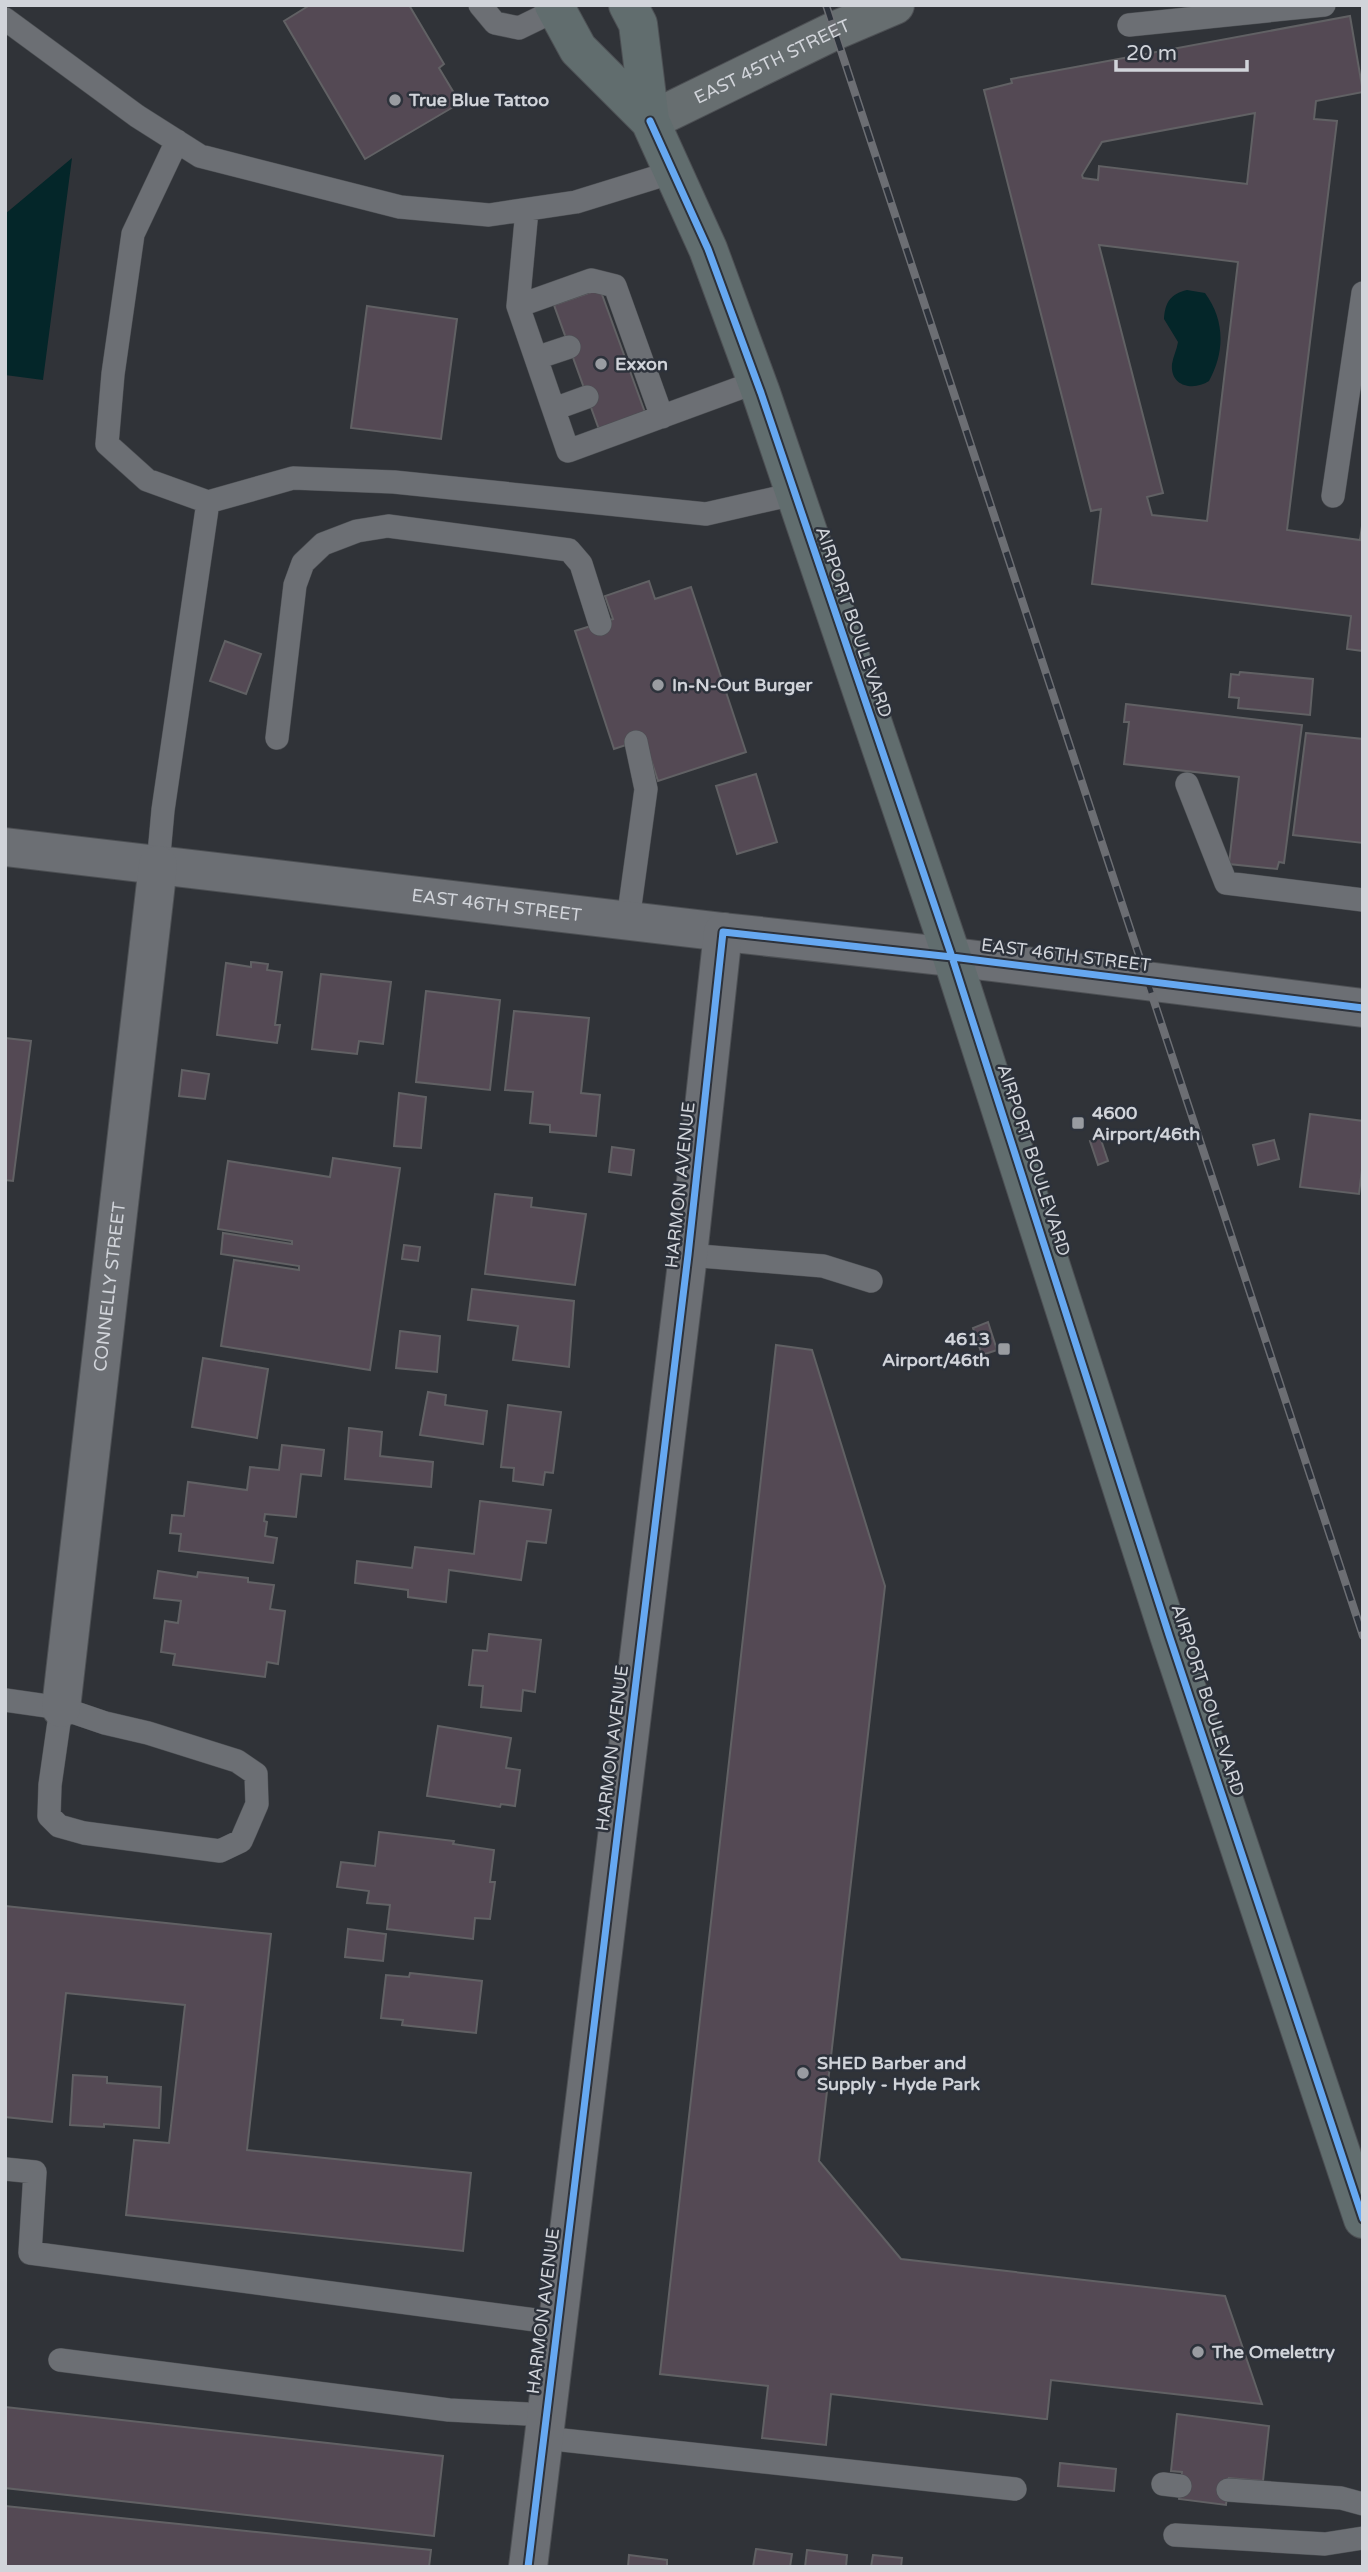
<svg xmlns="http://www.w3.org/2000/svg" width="1368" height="2572" font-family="'Varela Round',sans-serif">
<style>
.water{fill:#042629}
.building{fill:#544954;stroke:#616164;stroke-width:2;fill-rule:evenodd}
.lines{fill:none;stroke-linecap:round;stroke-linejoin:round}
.lane-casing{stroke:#4d5054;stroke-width:24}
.street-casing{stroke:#4d5054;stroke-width:40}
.secondary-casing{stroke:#4d5054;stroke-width:40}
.primary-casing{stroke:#4d5054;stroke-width:40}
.lane{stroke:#6c6f74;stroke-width:23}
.street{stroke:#6c6f74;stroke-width:38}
.secondary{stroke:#676e70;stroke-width:38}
.primary{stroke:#616d6e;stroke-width:38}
.rail-casing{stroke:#6c6e73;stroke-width:8}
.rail{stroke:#2d323b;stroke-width:5;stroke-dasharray:16;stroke-linecap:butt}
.cycleway-casing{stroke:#2d323b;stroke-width:11}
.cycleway{stroke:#66a8f1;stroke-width:7}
.poi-dot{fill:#999ca1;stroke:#2d323b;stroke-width:2.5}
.labels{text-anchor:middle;stroke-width:5;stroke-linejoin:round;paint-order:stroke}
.street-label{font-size:18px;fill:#d1d4da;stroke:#2d323b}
.poi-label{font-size:18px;font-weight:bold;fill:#d1d4da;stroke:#2d323b;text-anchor:start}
</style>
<rect width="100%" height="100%" fill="#303338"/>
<path class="water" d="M72 158 43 380 5 375V214Z
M1187 290 1205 293C1225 320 1225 352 1209 381 1194 391 1170 387 1172 364 1173 357 1177 349 1178 342L1164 319C1165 303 1170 294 1187 290Z"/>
<path class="building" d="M310 5H409L444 64 439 68 460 103 365 159 284 21Z
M1350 16 1363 92 1316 101 1314 119 1337 121 1287 530 1360 540 1363 519V651L1347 649 1351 616 1092 584 1101 509 1091 511 984 90 1012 83 1011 79ZM1255 113 1247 184 1099 166 1098 180 1083 178 1082 175 1102 142ZM1099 245 1238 262 1207 521 1152 515 1147 497 1163 493Z
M600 289 647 418 601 435 554 305Z
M367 306 457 319 441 439 351 428Z
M649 581 655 599 691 587 746 752 658 781 644 739 614 749 575 631 613 619 605 596Z
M225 641 261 654 246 694 210 681Z
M1240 672 1313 679 1310 715 1238 708 1239 698 1229 697 1231 674 1239 675Z
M1126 704 1302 725 1284 863 1279 862 1277 869 1229 864 1239 777 1124 764 1129 722H1124Z
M1306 733 1363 739V843L1293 835Z
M756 774 777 842 737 854 716 786Z
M251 962 268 964 267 970 282 972 275 1025H280L277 1043 217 1035 226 963 251 967Z
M321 974 391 982 383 1044 359 1041 357 1054 312 1049Z
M426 991 500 1000 490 1090 416 1082Z
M514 1011 589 1018 581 1093 600 1095 596 1136 550 1132V1125L530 1123 533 1092 505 1090Z
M5 1038 31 1041 13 1181 5 1180Z
M182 1070 209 1074 205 1099 179 1096Z
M399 1093 426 1097 421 1148 394 1146Z
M1310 1114 1363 1121V1161L1359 1194 1300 1187Z
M1100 1137 1108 1161 1098 1165 1090 1141Z
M1274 1140 1279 1159 1258 1165 1253 1145Z
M612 1147 634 1150 631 1175 609 1172Z
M333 1158 400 1168 370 1370 221 1346 234 1260 299 1270V1266L221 1254 223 1233 292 1244V1241L218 1229 228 1161 330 1177Z
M495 1194 532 1198 531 1207 586 1214 575 1285 485 1274Z
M404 1245 420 1247 418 1261 402 1259Z
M472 1289 574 1301 569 1367 513 1360 518 1326 468 1320Z
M988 1322 997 1350 982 1355 973 1328Z
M400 1331 440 1336 437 1372 396 1368Z
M776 1345 812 1350 885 1586 819 2161 901 2259 1225 2296 1262 2404 1051 2380 1047 2419H1045L831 2394 826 2445 762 2438 768 2386 660 2374Z
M203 1358 268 1369 257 1438 192 1427Z
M428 1392 446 1395 445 1405 487 1411 483 1444 420 1435Z
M508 1405 561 1412 553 1473 545 1472 543 1485 513 1481 514 1468 501 1467Z
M349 1428 382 1432 380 1456 433 1462 431 1487 345 1479Z
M282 1445 324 1450 321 1476 301 1474 296 1517 265 1514 264 1521 267 1522 265 1536 277 1538 273 1563 179 1551 181 1534 170 1533 172 1515 184 1516 188 1482 247 1490 250 1467 279 1470Z
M480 1501 551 1510 546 1543 527 1541 521 1580 449 1570 446 1602 408 1597V1590L355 1583 357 1561 412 1568 415 1547 474 1554Z
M158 1571 197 1577 198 1572 248 1578V1582L274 1585 270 1609 285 1611 278 1664 267 1662 265 1677 173 1665 175 1654 161 1652 165 1621 178 1623 181 1601 154 1598Z
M489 1634 541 1640 535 1692 523 1690 521 1711 481 1707 483 1686 469 1685 473 1650 487 1651Z
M438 1726 511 1738 506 1768 520 1770 515 1806 501 1804 500 1807 427 1796Z
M379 1832 454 1841 453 1844 494 1850 490 1882H495L490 1919 475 1918 473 1939 387 1929 390 1905 367 1903 369 1891 337 1887 341 1862 375 1866Z
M5 1906 271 1934 247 2150 471 2173 463 2251 126 2215 134 2140 169 2143 185 2005 66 1993 52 2122 5 2117Z
M348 1929 386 1934 383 1961 345 1957Z
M410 1973 482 1981 476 2033 402 2025 403 2020 381 2018 386 1975 409 1977Z
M73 2075 107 2077V2083L161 2087 159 2128 104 2124V2127L70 2125Z
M5 2407 443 2456 434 2536 5 2488Z
M1177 2414 1269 2426 1263 2481 1229 2478 1226 2505 1179 2499 1182 2472 1171 2471Z
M1060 2463 1116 2469 1114 2491 1058 2486Z
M5 2506 431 2550 429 2567H5Z
M756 2549 792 2554 790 2567H753Z
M807 2550 847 2555 846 2567H805Z
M629 2555 667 2560V2567H628Z
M873 2555 902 2558 901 2567H871Z"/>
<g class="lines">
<defs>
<path id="lane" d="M480 5 495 23 519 28 556 10
M5 19 137 116 200 156 400 207 489 215 576 202 673 172
M1129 25 1324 5
M177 141 133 234 113 374 107 444 147 480 208 502 293 478 394 482 706 514 794 494
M527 210 518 306 568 451 756 382
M518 306 591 280 615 286 662 417
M536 358 569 347
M554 409 587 397
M1333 496 1363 293
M277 738 295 585 303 563 323 544 357 531 388 526 569 550 581 564 600 624
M1187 784 1226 883 1363 900
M158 865 163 810 208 502
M628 920 646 789 636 742
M688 1255 823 1266 871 1281
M5 1700 61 1708 105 1723 148 1733 237 1761 256 1774 257 1804 241 1841 220 1851 84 1833 59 1826 49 1816 50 1785 61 1708
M5 2169 35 2172 30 2253 558 2323
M60 2360 449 2410 546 2415
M544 2438 1015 2489
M1163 2484 1180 2486
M1228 2490 1341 2498 1363 2504
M1175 2535 1325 2544 1363 2538"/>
<g id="street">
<path id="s1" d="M5 847 723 932 952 957 1363 1008"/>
<path id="s2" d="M61 1708 158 865"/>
<path d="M528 2567 688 1255 723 932"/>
</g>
<g id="secondary">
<path id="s3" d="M650 121 834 31 895 5"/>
</g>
<path id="primary" d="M554 5 578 49 650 121
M628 5 638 24 650 121 708 249 761 393 952 957 1169 1635 1363 2219"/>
</defs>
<use href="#lane" class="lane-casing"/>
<use href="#street" class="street-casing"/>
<use href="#secondary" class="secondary-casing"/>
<use href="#primary" class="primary-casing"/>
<use href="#lane" class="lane"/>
<use href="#street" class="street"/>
<use href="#secondary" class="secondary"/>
<use href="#primary" class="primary"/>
<defs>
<path id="rail" d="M826 5 1363 1636"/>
</defs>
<use href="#rail" class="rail-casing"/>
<use href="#rail" class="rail"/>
<defs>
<path id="cycleway" d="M650 121 708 249 761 393 952 957 1169 1635 1363 2219
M528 2567 688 1255 723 932 952 957 1363 1008"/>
</defs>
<use href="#cycleway" class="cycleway-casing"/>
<use href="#cycleway" class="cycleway"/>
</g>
<g class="poi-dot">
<circle cx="395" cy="100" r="7"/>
<circle cx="601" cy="364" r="7"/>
<circle cx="658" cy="685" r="7"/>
<rect x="1071" y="1116" width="14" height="14" rx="3.5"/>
<rect x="997" y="1342" width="14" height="14" rx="3.5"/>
<circle cx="803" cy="2073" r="7"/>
<circle cx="1198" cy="2352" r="7"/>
</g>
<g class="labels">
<g class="street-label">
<text dy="6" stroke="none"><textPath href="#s3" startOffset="136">EAST 45TH STREET</textPath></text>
<text transform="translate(854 622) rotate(71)" y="6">AIRPORT BOULEVARD</text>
<text dy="6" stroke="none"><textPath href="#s1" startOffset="495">EAST 46TH STREET</textPath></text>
<text transform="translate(1066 955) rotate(7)" y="6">EAST 46TH STREET</text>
<text transform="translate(1034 1160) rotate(72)" y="6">AIRPORT BOULEVARD</text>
<text transform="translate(680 1185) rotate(-84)" y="6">HARMON AVENUE</text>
<text dy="6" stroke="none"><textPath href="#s2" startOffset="424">CONNELLY STREET</textPath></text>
<text transform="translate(1208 1700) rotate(72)" y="6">AIRPORT BOULEVARD</text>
<text transform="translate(612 1748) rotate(-83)" y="6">HARMON AVENUE</text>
<text transform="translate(543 2311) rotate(-83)" y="6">HARMON AVENUE</text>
</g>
<g class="poi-label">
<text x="409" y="106">True Blue Tattoo</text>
<text x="615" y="370">Exxon</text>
<text x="672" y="691">In-N-Out Burger</text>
<text x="1092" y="1119">4600<tspan x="1092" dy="21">Airport/46th</tspan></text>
<text x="990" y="1345" text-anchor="end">4613<tspan x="990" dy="21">Airport/46th</tspan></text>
<text x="817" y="2069">SHED Barber and<tspan x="817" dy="21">Supply - Hyde Park</tspan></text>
<text x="1212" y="2358">The Omelettry</text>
</g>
</g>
<rect width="1368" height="2572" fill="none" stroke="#d1d4da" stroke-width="14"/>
<path d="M1116 60v10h131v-10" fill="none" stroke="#d1d4da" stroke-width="3.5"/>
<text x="1126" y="60" font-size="21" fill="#d1d4da" stroke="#2d323b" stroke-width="5" paint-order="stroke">20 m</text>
</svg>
